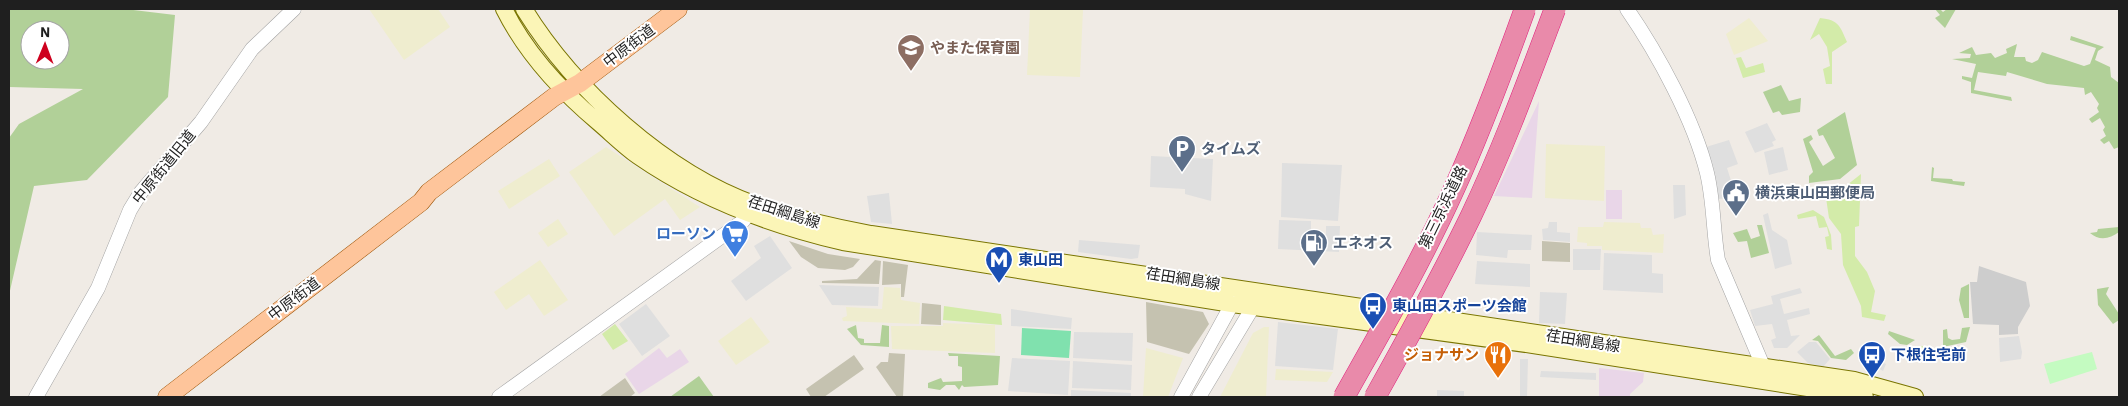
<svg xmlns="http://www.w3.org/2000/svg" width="2128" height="406" font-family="'IBM Plex Sans','Noto Sans JP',sans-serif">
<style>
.industrial{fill:#e9d6e8}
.religious{fill:#cdcdcd}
.construction{fill:#c5c2b0}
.farmland{fill:#efedcf}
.grass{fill:#d3eba9}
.forest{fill:#b1d098;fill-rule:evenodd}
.park{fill:#c4fbc1}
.pitch{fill:#80e1ae}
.parking{fill:#dfdfdf}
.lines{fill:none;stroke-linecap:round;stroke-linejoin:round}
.tertiary-casing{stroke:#a3a3a3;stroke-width:15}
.secondary-casing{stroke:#7a7502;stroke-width:18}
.primary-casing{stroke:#9a5000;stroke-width:19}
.tertiary{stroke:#fff;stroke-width:14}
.secondary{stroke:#fbf5b7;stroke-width:16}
.primary{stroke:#fec59b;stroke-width:18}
.motorway-bridge-casing{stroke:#e0207d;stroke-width:22;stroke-linecap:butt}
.motorway-bridge{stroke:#e98aaa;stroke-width:21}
.labels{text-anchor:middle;stroke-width:4;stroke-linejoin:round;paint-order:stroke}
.street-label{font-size:15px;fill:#1f1f1f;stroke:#fff}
.education-label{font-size:15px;font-weight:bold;fill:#785e54;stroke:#fff;text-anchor:start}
.service-label{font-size:15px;font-weight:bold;fill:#4e5e75;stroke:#fff;text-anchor:start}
.shop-label{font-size:15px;font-weight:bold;fill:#366cbe;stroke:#fff;text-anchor:end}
.transit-label{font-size:15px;font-weight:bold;fill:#164399;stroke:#fff;text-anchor:start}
.food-label{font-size:15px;font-weight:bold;fill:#c56008;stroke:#fff;text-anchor:end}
</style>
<rect width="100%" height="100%" fill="#f0ebe5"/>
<path class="industrial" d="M1539 101 1532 198 1494 196Z
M1606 190H1622V219H1606Z
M659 348 667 358 680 349 689 362 639 394 625 374Z
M1599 368 1644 373 1643 382 1630 394V397H1599Z"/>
<path class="religious" d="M1979 266 2026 282 2030 306 2018 327V334L1999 335V325L1973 324 1970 282H1977Z"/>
<path class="construction" d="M789 241 828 254 860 259 853 267 845 270 818 268 801 257Z
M1542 241 1570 243V262L1542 261Z
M875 260 881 261 879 284 822 283V281L857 279Z
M883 261 908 265 904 297H901V284L882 285Z
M1146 302 1203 312 1209 324 1189 354 1147 342Z
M922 303 941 305V325L921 324Z
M889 353 905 354 903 397H897L876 367 881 362H888Z
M854 355 864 369 824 397H811L806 389Z
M625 378 635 393 630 397H599Z"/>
<path class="farmland" d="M369 9H438L450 27 404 60Z
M1030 9H1083L1080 77 1027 75Z
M1749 18 1768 41 1734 55 1726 34Z
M1546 144 1605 146 1604 201 1545 198Z
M606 147 654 178 700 207 680 220 665 199 614 236 569 172Z
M549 159 560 176 509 209 498 191Z
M558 219 568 234 548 247 538 233Z
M1604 222 1640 223 1641 228H1651L1653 235 1664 234 1663 253 1602 250V246H1587V243L1577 242 1578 227H1603Z
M540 260 568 300 544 316 529 294 506 310 494 292Z
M884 287 900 288 901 300 920 303 919 324 843 321 842 318 847 316 846 307 882 309Z
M751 317 770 342 736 365 718 341Z
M943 323 995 325V353L892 349 891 326H943Z
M1264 327H1269L1266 397H1220L1253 333Z
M1146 348 1183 358 1168 397H1143Z
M1276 369 1333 372 1327 382 1275 380Z"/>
<path class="grass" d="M1820 18C1839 20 1840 26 1847 42L1832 52V84H1826L1823 69 1830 66 1827 47 1819 34 1810 40Z
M1741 57 1746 68 1763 63 1765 72 1743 78 1736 58Z
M1861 174 1859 226 1855 227V256L1867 272 1875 291 1871 312 1886 315 1884 321 1862 317 1861 306 1843 265 1841 234 1829 218 1825 191 1847 185Z
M1813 210 1824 217 1831 235 1832 250 1827 249 1825 237 1829 236 1827 227 1819 228 1816 216 1798 219 1797 215Z
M944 306 1001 314 1002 325 943 320Z
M615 324 628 341 613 350 602 334Z
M1923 346 1927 360 1907 362 1905 349 1910 348 1913 356 1918 354V347Z"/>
<path class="forest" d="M9 9H125L175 15 168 97 87 180 34 186 9 295V138L19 124 83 89 9 87ZM30 30H60V60H30Z
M1935 9H1940L1943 12 1947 9H1956L1945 28 1935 18 1940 15Z
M2071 36 2104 47 2098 51 2095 60 2110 67 2111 77 2119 83V147L2114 149 2109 141 2104 144 2100 140 2106 136 2103 130 2105 127 2100 118 2092 123 2089 119 2099 112 2097 108 2099 104 2091 92 2085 95 2084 88 2047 84 2007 72 2006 76 1978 72 1974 90 2011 97 2012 101 1971 93V82L1962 79V76L1972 78 1976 64 1952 59 1970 58 1971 54 1959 53 1972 47 1976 55 1991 53 1995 58 2007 53 2006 49 2017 44 2014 57H2025L2026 61 2032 63 2038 60 2042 52 2084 66 2090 64 2096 48 2070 40Z
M1781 85 1789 101 1801 98 1800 112 1782 115 1779 111 1773 113 1763 92Z
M1845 112 1857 165 1840 179 1809 183V176L1813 172 1803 139 1811 135 1813 139 1809 142 1823 166 1835 158 1823 135 1819 136 1817 130Z
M1932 167 1934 168 1933 178 1952 179 1953 181 1965 182 1964 186 1931 181Z
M1757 225H1762L1769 253 1751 258 1747 241 1738 242 1733 233 1747 229 1751 239 1760 236Z
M2119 227V232C2110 239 2099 241 2090 233L2097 232 2098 229Z
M1969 284V318H1964L1959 300 1961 288Z
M2109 287 2106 294 2119 314V320L2113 324 2098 305 2097 289Z
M856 325 858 338 864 339V343H880L882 325 889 326V347L861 345 847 329Z
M1970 327 1966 342 1943 347V330L1947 329 1948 338 1952 340 1960 339 1962 328Z
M1889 331 1915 340 1907 345 1900 344 1888 334Z
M1819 335 1835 356 1851 349 1854 353 1846 360 1831 358 1818 341 1812 340Z
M948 353 1000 356 998 385 964 387 962 385 959 390 955 385H946L940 390 928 388V383L941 378 943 382 962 381V367L958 366V356H949Z
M699 376 714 397H670Z"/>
<path class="park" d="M2092 352 2097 369 2050 384 2044 364Z"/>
<path class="pitch" d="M1022 328 1071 331 1069 358 1021 355Z"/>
<path class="parking" d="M1767 123 1776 140 1772 142 1774 146 1755 153 1745 132Z
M1729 140 1738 164 1727 168 1734 190 1732 192V197L1719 199 1706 147Z
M1783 147 1788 170 1769 175 1764 152Z
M1151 156 1213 159 1211 201 1185 194V189L1150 187Z
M1282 163 1342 165 1338 221 1281 217Z
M1673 185H1685L1686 215 1674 219Z
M889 193 892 224 871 222 867 196Z
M1768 213 1772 230 1787 240 1792 264 1775 269 1763 215Z
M1279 220 1311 221V234H1326V226H1340L1339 252 1278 249Z
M1549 222H1557V232L1570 233V242L1543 240 1542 229 1548 228Z
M1477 232 1532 235 1531 250H1508L1507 258 1476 255Z
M770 236 792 268 746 301 731 281 761 258 754 246Z
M1079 240 1140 245 1138 258 1131 259 1078 252Z
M1573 249H1601L1600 270H1573Z
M1604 253 1652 255V273L1663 274V293L1603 290Z
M1477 261 1530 264V287L1475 284Z
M819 285 879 287 878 306 832 305Z
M1800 288 1802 293 1780 299 1784 314 1809 308 1810 314 1787 320 1791 336 1800 335 1787 348H1774L1771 340 1776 338 1772 324 1755 326 1750 310 1773 304 1771 296Z
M1540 292 1567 293 1565 324 1539 323Z
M646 304 670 336 642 356 619 324Z
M1011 309 1072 318 1071 329 1011 326Z
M1278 322 1338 329 1333 370 1275 366Z
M1074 332 1133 333 1132 361 1073 358Z
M2019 336 2022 352 2021 359 2000 362 1999 338Z
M1809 342H1816L1830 359 1823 367 1808 363 1797 352Z
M1867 354 1886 364 1883 371 1863 360Z
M1012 358 1070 361 1068 395 1008 391Z
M1520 359H1528L1527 397H1520Z
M1073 361 1132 365 1131 390 1072 388Z
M1541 371 1596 373V380L1540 377Z
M1071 390 1131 393V397H1071Z
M1437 390 1464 391V397H1437Z"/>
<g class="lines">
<defs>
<path id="tertiary" d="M1627 9C1658 54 1694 120 1707 173 1714 202 1713 231 1718 260L1763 366 1762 375
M36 397 98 288 130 210 141 192 201 122 252 49 294 9
M499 397 743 221 755 205
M1181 397 1232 304 1239 297
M1199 397 1253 307 1251 298"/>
<path id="secondary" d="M504 9C526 53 560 90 598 122 611 133 624 146 638 156 700 199 770 225 843 242L1232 304 1533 345 1865 397
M524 9C574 90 666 173 756 205 794 218 832 227 871 234L1854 380 1915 397"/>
<path id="primary" d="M167 397 421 202 429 192 554 97 580 83 678 9"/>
</defs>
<use href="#tertiary" class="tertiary-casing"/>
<use href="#secondary" class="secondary-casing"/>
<use href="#primary" class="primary-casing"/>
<use href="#tertiary" class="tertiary"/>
<use href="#secondary" class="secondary"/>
<use href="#primary" class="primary"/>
<defs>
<path id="motorway-bridge" d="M1344 397C1382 329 1422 260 1454 189 1481 130 1503 70 1525 9
M1375 397C1408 338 1441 278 1471 216 1503 149 1529 78 1555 9"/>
</defs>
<use href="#motorway-bridge" class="motorway-bridge-casing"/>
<use href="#motorway-bridge" class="motorway-bridge"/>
</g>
<defs>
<symbol id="school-pin" viewBox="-11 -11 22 30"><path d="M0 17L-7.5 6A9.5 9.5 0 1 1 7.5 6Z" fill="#8d6e63" stroke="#fff"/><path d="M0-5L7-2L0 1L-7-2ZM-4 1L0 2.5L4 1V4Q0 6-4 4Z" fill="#fff"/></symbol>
<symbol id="parking-pin" viewBox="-11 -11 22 30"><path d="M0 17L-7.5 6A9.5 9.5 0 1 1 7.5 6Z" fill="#5c6f8a" stroke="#fff"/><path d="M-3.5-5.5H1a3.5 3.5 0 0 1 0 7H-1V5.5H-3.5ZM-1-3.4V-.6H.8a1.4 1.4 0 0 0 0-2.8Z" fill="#fff"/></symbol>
<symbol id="civic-pin" viewBox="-11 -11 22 30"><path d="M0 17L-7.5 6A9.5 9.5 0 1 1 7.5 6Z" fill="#5c6f8a" stroke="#fff"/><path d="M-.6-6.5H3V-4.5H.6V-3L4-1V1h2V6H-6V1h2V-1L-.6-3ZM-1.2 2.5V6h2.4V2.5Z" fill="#fff"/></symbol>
<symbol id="supermarket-pin" viewBox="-11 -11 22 30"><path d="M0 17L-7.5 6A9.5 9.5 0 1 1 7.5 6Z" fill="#3f7fe0" stroke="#fff"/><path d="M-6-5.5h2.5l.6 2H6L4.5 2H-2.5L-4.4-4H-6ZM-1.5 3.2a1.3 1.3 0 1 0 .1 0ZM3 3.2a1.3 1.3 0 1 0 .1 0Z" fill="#fff"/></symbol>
<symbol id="fuel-pin" viewBox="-11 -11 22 30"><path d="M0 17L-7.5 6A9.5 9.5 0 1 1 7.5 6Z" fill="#5c6f8a" stroke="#fff"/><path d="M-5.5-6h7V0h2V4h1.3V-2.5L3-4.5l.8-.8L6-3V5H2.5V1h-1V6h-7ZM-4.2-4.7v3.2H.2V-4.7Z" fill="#fff"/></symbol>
<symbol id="metro-pin" viewBox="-11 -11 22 30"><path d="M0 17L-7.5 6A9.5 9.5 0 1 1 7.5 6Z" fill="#1a4fb4" stroke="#fff"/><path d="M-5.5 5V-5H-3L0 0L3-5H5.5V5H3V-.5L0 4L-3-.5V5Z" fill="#fff"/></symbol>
<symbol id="bus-pin" viewBox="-11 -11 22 30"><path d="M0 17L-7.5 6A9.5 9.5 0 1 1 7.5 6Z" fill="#1a4fb4" stroke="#fff"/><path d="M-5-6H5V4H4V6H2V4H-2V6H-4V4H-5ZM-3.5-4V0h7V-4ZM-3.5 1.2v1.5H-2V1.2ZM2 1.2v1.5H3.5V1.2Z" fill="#fff"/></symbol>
<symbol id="restaurant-pin" viewBox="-11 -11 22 30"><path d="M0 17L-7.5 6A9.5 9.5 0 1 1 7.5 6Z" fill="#e8710a" stroke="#fff"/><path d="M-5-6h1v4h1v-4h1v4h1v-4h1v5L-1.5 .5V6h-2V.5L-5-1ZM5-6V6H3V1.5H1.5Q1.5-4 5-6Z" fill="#fff"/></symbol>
</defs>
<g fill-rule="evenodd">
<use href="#school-pin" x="895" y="32" width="32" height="43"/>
<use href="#parking-pin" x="1166" y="133" width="32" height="43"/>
<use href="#civic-pin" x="1720" y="177" width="32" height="43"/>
<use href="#supermarket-pin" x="719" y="218" width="32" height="43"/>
<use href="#fuel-pin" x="1298" y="227" width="32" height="43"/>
<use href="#metro-pin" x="983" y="244" width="32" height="43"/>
<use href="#bus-pin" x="1357" y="290" width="32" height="43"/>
<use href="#restaurant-pin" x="1482" y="339" width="32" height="43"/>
<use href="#bus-pin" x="1856" y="339" width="32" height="43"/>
</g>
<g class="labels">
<g class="street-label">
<text transform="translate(629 46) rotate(-37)" y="5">中原街道</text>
<text transform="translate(164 167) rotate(-51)" y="5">中原街道旧道</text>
<text transform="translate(1443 207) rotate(-64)" y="5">第三京浜道路</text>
<text transform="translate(784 212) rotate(18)" y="5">荏田綱島線</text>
<text transform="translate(1183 279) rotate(9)" y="5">荏田綱島線</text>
<text transform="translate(294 299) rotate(-37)" y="5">中原街道</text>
<text transform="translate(1583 341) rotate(9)" y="5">荏田綱島線</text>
</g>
<g class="education-label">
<text x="930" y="53">やまた保育園</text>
</g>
<g class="service-label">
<text x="1201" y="154">タイムズ</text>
<text x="1755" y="198">横浜東山田郵便局</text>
<text x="1333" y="248">エネオス</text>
</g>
<g class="shop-label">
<text x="716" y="239">ローソン</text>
</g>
<g class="transit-label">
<text x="1018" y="265">東山田</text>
<text x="1392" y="311">東山田スポーツ会館</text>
<text x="1891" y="360">下根住宅前</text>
</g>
<g class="food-label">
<text x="1479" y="360">ジョナサン</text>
</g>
</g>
<rect width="2128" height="406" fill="none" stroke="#1f1f1f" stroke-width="20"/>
<g transform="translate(45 45) rotate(1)"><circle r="24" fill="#ffffff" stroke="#a5a5a5"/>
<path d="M0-4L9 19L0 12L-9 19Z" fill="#ce001e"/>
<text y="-8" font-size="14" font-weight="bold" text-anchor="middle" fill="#1f1f1f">N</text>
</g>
</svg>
